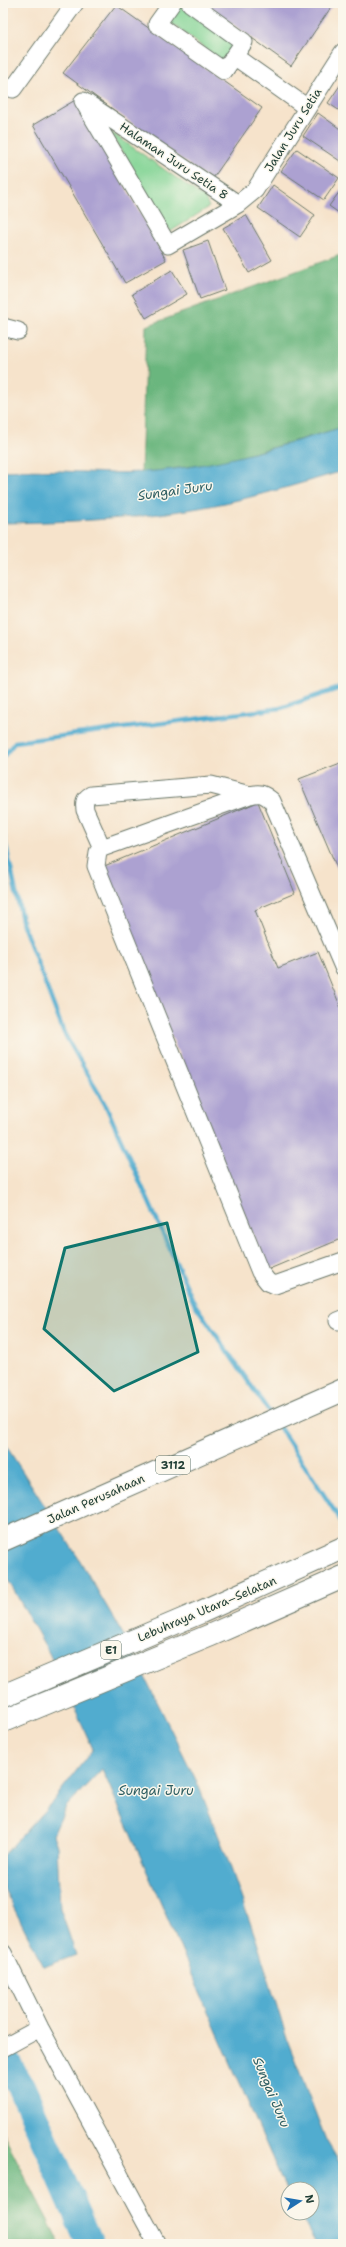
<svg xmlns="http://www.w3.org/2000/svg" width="346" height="2247" font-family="'Shantell Sans',sans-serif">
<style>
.green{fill:#83d495;stroke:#518864}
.forest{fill:#6ab67e;stroke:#447a59}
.water{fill:#51accf;stroke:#387482}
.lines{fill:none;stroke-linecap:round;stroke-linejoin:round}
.stream{stroke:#51accf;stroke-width:4.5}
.river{stroke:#51accf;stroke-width:28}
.building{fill:#aca1d1}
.minor-casing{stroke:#6a7769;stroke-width:19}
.major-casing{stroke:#6a7769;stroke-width:24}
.highway-casing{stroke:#6a7769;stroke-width:24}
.minor{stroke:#fff;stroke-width:17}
.major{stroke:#fff;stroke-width:22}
.highway{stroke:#fff;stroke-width:22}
.marked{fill:#0f766e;fill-opacity:0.2;stroke:#0f766e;stroke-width:3;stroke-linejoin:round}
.labels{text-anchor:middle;stroke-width:3;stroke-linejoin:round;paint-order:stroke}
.shield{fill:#fbf7ec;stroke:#61756b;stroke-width:1}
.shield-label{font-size:11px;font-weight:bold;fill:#1f3d34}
.street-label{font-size:12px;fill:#1f3d34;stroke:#fbf7ec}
.water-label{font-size:13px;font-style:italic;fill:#2e5e62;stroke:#fbf7ec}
</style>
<rect width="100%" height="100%" fill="#fbf7ec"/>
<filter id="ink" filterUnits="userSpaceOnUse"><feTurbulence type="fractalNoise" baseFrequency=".025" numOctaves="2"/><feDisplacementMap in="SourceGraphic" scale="8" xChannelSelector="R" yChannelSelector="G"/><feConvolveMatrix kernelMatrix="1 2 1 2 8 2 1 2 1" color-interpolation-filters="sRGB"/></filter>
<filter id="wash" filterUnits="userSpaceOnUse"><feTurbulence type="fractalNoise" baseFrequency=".012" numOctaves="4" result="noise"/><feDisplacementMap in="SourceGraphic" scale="16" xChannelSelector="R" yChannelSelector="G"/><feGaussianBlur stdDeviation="0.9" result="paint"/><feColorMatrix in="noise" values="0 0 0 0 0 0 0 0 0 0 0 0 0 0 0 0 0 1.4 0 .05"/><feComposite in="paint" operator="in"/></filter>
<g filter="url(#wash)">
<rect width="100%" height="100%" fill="#f6e3cb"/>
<path class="green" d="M180 5 232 43 230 54 220 60 168 21Z
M111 132 205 198 209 207 170 232 112 136Z"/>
<path class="forest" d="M343 254V427L222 462 141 473 146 326Z
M3 2133 60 2244H3Z"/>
<path class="water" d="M343 427V471C292 486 240 502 187 510 126 520 65 522 3 523V471C49 468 96 475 142 472 212 468 277 447 343 427Z
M3 1441 79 1559 127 1641 197 1782 227 1857 257 1942 288 2042 326 2140 343 2168V2244H316L299 2213H312V2189H288V2194L102 1769 66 1807 53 1835 57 1846 60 1908 76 1955 44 1967 3 1887V1856L53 1801 93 1749 49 1653 3 1571Z"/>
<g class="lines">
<path class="stream" d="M3 757 15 742 281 708 343 687
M3 832 23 925 64 1033 106 1106 194 1303 272 1416
M278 1425 343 1524"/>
<path class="river" d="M3 2056 22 2088 90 2244"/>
</g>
<g id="blocks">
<path class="building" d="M203 3H334L291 66Z
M116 5 262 108 211 181 63 73Z
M343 81V113L328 103Z
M77 99 166 260 125 283 33 125Z
M318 113 343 131V163L303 136Z
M297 149 339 178 324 200 281 171Z
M273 185 315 215 300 237 258 208Z
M343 187V216L329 206Z
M246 215 272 260 249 273 223 228Z
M208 241 225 290 200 299 183 250Z
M172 270 187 294 146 318 132 294Z
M343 762V882L299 779Z
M258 802 295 893 255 910 278 968 318 952 343 1013V1238L267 1270 102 867Z"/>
</g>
</g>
<g filter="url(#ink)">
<use href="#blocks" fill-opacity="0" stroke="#6a7769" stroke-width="1"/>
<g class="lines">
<defs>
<path id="minor" d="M172 3 157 24 224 71 244 42 190 3
M234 56 306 107
M13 89 75 3
M83 101 168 245 238 204 255 190 343 52
M87 103 238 204
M3 327 18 331
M102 848 85 810C84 802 84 799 91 795L211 785 250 795
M343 967 272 801C264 794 260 792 250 795L102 848 98 852 96 866 260 1272 268 1282 275 1285 343 1261
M338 1321 343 1319
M3 1953 40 2028 157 2244
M3 2048 40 2028"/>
<path id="major" d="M3 1540 343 1390"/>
<path id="highway" d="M3 1696 201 1612 343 1548
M3 1721 211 1635 343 1577"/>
</defs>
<use href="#minor" class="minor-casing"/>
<use href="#major" class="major-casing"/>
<use href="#highway" class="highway-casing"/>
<use href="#minor" class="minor"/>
<use href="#major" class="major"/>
<use href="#highway" class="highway"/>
</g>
</g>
<path class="marked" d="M167 1223 198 1352 114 1391 44 1329 65 1248Z"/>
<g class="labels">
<g class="shield">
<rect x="156" y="1456" width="34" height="18" rx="3"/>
<rect x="101" y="1641" width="20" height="18" rx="3"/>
</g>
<g class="shield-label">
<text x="173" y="1469">3112</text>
<text x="111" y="1654">E1</text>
</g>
<g class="street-label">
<text transform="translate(293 130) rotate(-58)" y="4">Jalan Juru Setia</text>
<text transform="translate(174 161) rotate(34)" y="4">Halaman Juru Setia 8</text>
<text transform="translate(96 1499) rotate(-24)" y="4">Jalan Perusahaan</text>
<text transform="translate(207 1609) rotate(-23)" y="4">Lebuhraya Utara–Selatan</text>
</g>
<g class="water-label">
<text transform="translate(175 490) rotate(-8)" y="5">Sungai Juru</text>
<text x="156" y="1795">Sungai Juru</text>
<text transform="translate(272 2092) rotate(67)" y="5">Sungai Juru</text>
</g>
</g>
<rect width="346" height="2247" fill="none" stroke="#fbf7ec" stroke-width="16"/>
<g transform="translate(300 2201) rotate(78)"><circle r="19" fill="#fbf7ec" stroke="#a3ada2"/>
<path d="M0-3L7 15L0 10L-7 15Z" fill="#1f6fb2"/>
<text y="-6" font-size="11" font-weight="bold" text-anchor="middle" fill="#1f3d34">N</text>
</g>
</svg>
